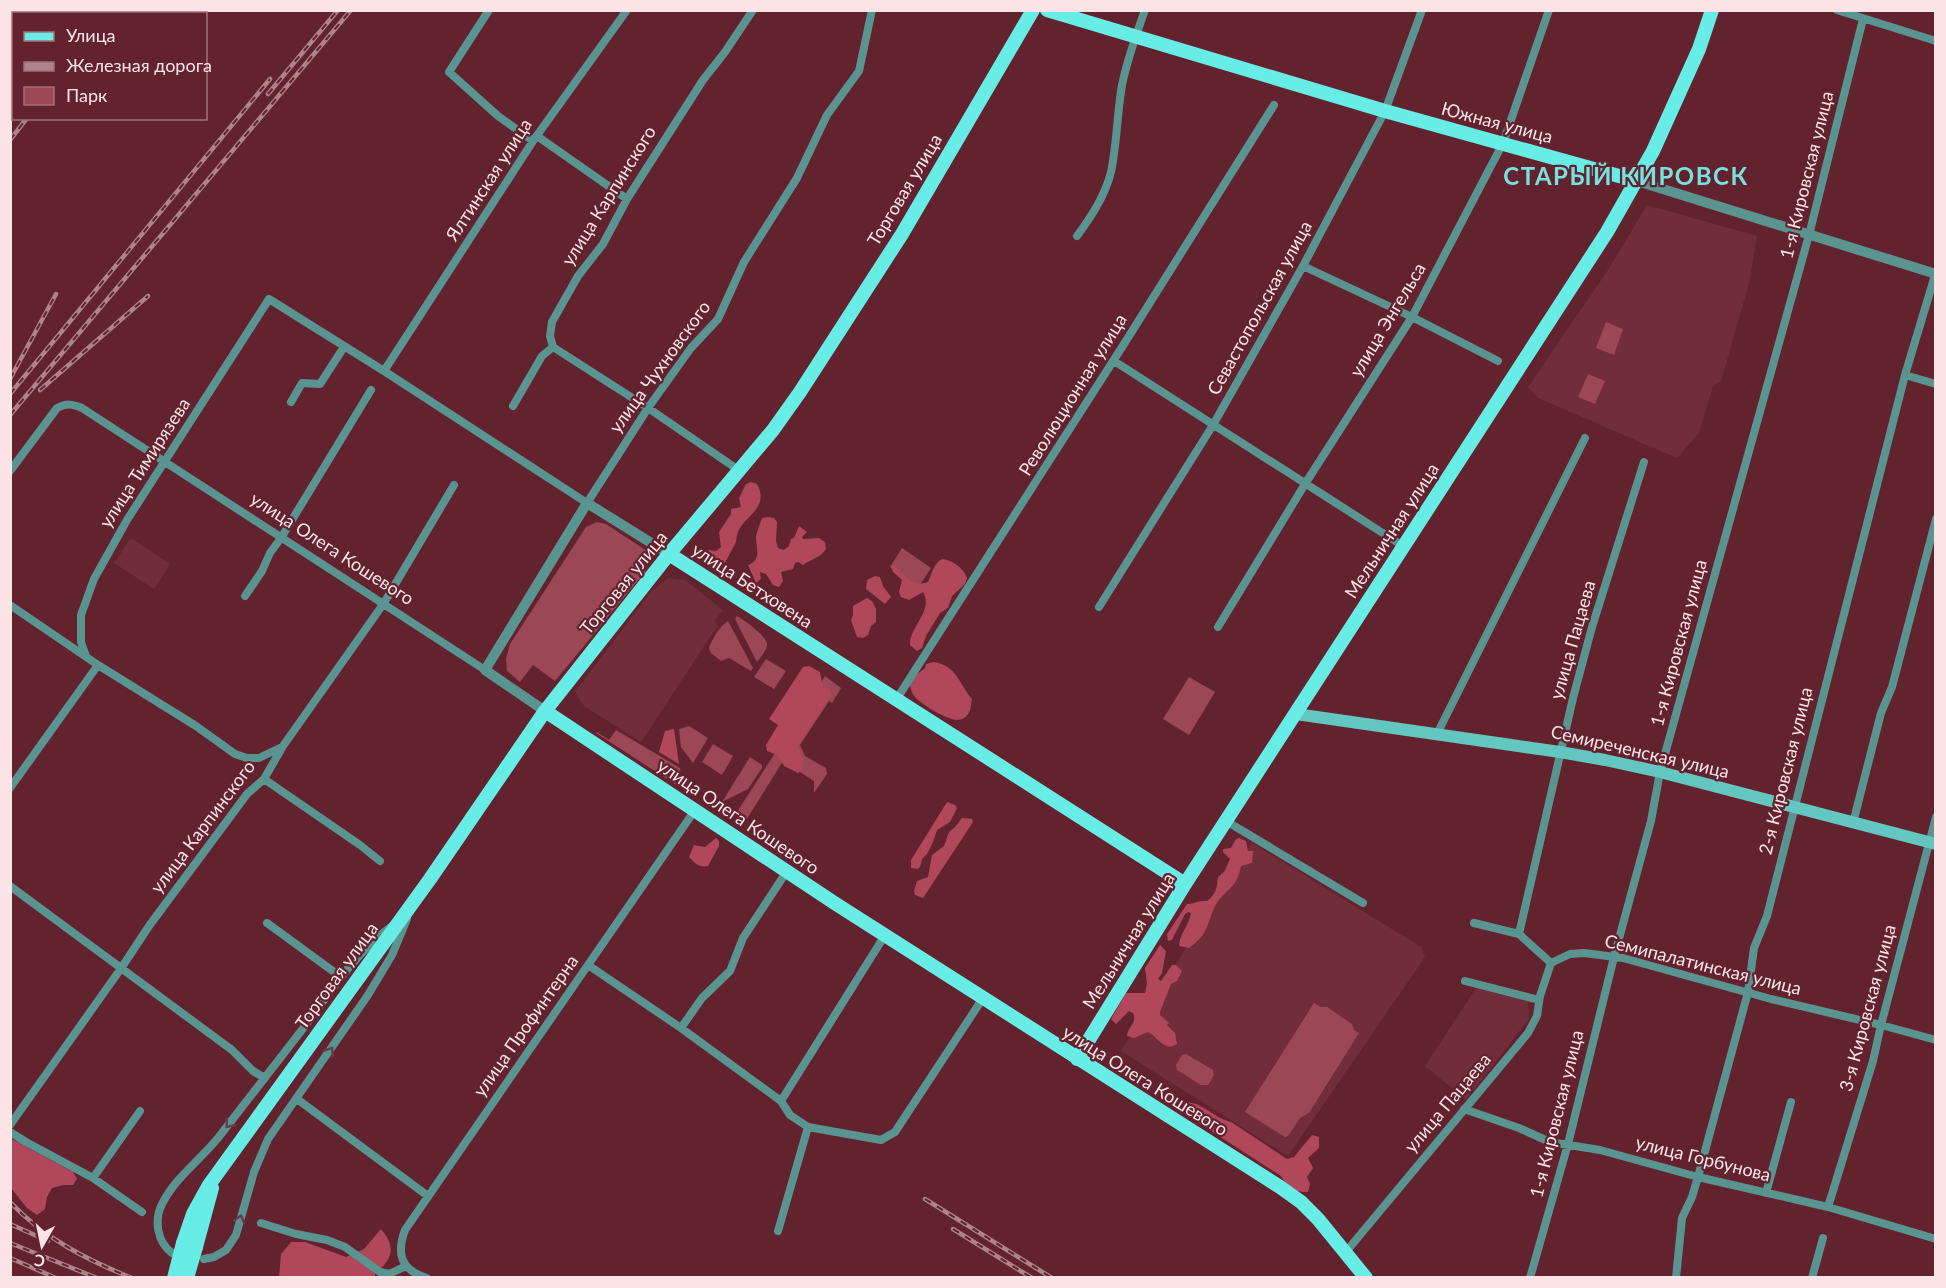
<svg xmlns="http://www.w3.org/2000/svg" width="1946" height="1288" font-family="Lato,sans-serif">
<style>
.built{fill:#722d3a}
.green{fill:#9b4755}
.forest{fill:#b0475b}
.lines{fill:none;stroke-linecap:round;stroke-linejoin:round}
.minor{stroke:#5a9491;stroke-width:8}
.tertiary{stroke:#5a9491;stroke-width:10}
.secondary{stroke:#63c6c1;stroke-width:12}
.primary{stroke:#67ece6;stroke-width:14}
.rail-casing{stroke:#af838a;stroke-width:4.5}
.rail{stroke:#62232f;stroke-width:2;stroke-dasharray:7;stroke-linecap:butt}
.primary-bridge{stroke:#67ece6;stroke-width:14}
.oneway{stroke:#603f48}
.labels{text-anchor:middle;stroke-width:4.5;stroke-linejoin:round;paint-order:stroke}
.street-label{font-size:18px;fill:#fce4e6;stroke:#62232f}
.district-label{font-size:24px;font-weight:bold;letter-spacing:1.5px;fill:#77e2dd;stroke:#62232f}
</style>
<rect width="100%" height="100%" fill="#62232f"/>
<path class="built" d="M1647 205 1757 236 1749 283 1721 381 1713 386 1699 433 1677 458 1538 398 1528 387 1608 270Z
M131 538 170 564 154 589 114 563Z
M668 578 685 580 723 610 714 622 718 625 641 742 584 706 575 692 650 593Z
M1252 843 1421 947 1425 957 1288 1156 1121 1051Z
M1476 988 1528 1001 1529 1019 1466 1100 1425 1066Z"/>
<path class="green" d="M1606 322 1623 329 1614 355 1596 348Z
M1588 374 1605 381 1595 404 1578 397Z
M597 522 606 524 647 551 648 561 645 572 555 681 533 665 520 682 507 671 506 659 510 644 586 527Z
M902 548 931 568 919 586 890 567Z
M737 616C744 620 769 637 767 646 766 651 760 658 757 662L735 619Z
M728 621 753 668 751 671 729 658 721 661 711 653 709 648C713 638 718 628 728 621Z
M766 659 786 671 774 689 754 677Z
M825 676 841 688 832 703 829 701 800 745 805 756 826 768 827 774 814 793V781L783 761 745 822 735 815Z
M1189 677 1215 692 1189 735 1163 719Z
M689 726 708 738 693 763 681 747 679 729Z
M616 730 680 768 682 786 681 788 596 733 597 732 609 740Z
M713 744 733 756 722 775 702 762Z
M750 757 762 765V768L748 789 722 802Z
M1314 1003 1320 1007H1327L1352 1024 1354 1030 1359 1033 1309 1113 1300 1118 1288 1136 1285 1137 1245 1112Z
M1186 1054 1213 1070 1214 1075 1208 1085H1201L1177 1070 1176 1065 1182 1055Z"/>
<path class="forest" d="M751 482 757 484C770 508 745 515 738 532 736 537 737 542 734 546 731 552 728 556 725 563H719L710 557 708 550 716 551 721 547 719 532 731 514V509L741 507 739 498 746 484Z
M768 517 774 518 777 522 776 541 778 548 784 550 789 546 791 539 794 538 799 526 807 532 802 537 803 539 819 538 825 542 826 549C820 558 811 559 803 565L798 562 795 563 793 569 781 572 783 581 779 587 773 585 766 574 760 572 761 579 756 583 748 565C762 560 756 549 756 537 757 530 760 524 762 518Z
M942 559C952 560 964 568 967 578L965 584 952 596 948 608 940 613 926 636 922 648 917 651 910 645C909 627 934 611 923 592L909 600 901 597 899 592 902 580 893 572 891 567 894 565C904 574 913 588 928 582 932 574 933 564 942 559Z
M875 576 880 577 883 586 891 597 885 604 866 589 867 580Z
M867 598 872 601 876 609V622L871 626 868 635 863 638 857 637 851 620 853 615V606Z
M933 662C957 665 959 684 972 699 971 707 970 716 962 719 952 724 923 705 916 698 911 693 910 686 910 680L925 668 926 664Z
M809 666 820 672 822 683 830 690 831 696 798 746 803 759 802 771 798 773 784 766 777 755 767 751 766 745 778 725 769 719 803 667Z
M674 729 679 764 659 752 665 731Z
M947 802 955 805 957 808 950 822 937 830 933 842 927 854 922 859 920 867 918 869 911 868V860Z
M962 818 972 819 973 822 923 898 915 895 914 891 917 881 928 877 932 855 944 846 949 832 955 827Z
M716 838 719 841V846L708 866C699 868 695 863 689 857L694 845 705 847Z
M1239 838 1246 841 1248 851H1253L1252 863 1241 866C1240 871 1238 879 1234 884 1229 890 1220 897 1216 904 1206 924 1210 933 1189 948L1179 946C1180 932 1189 926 1191 913L1188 912 1185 914 1172 940 1168 941 1167 934 1187 904C1195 904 1199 900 1207 901 1216 894 1217 888 1218 877L1224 872 1230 859 1223 852V849L1231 848 1236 839Z
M1160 945 1166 951 1162 973 1158 979 1161 981 1172 965H1176L1182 971 1177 981 1171 984 1160 1012V1015L1169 1023 1167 1025 1175 1033 1177 1044 1170 1047C1157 1043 1158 1037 1148 1032L1134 1038 1127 1036C1127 1027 1138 1023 1133 1013L1129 1011 1116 1024 1111 1019 1126 993H1145L1147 983 1145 968Z
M1176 1102C1205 1100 1208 1116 1231 1122L1287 1159 1294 1157 1312 1135 1319 1137V1148L1308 1158 1313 1168 1307 1177 1310 1184 1308 1192C1296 1193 1287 1186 1281 1176L1177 1109 1175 1106Z
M10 1138 73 1172 77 1179 73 1185H64L52 1188 47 1197 45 1209 37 1215 27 1208 11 1188Z
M381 1229C397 1248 392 1259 375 1274V1277L279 1278 281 1254 291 1242H305L346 1257 364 1249Z"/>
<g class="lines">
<path class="minor" d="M489 10 449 72 498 116 533 141
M1837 10 1936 41
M98 14 100 10
M537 136 627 199
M1077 236C1091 217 1105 196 1111 172 1117 143 1117 114 1122 85 1127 60 1136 35 1145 10
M1303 266 1412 317 1498 361
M553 347 648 408 740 471
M1114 361 1403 546
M384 371 533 141 627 10
M1905 375 1936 384
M291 402 302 383 320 384 344 347
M513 406 542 356 553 347 550 336 552 322 578 276 603 244 627 199 703 80 725 52 753 10
M10 471 57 408C67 403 72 404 82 408L485 670
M245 596 262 571 270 553 281 538 371 390
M10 605 98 665 196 726 235 754 247 758H259L280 748
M1099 607 1213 425 1303 266 1385 111 1422 10
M1218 627 1305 484 1412 317 1503 143 1549 10
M86 656 81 642V615L94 579 127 520 269 299 384 371 587 503 648 408 691 348 718 319 744 262 797 178 827 115 859 71 872 10
M896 700 1124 344 1274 105
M1437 734 1585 438
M264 779 360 845 380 861
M10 788 98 665
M1226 821 1363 903
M1853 823 1881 713 1892 687 1936 519
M10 886 232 1050 253 1071 265 1078
M267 923 341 977
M1474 923 1519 934 1551 963 1570 954 1584 953 1623 958 1771 999 1881 1025 1936 1040
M1519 934 1573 698 1592 627 1644 462
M588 965 681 1028 781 1101 790 1115 808 1127 881 1140 895 1132 983 998
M1465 981 1539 1000
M681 1028 702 998 730 971 743 938 787 871
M297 1099 428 1196
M781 1101 885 935
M1464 1109 1519 1128 1550 1142 1600 1150 1698 1177 1828 1207 1936 1239
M10 1125 122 967 149 926 247 794 264 779 283 746 384 603 454 485
M10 1132 26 1142 93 1178 142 1212
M93 1178 140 1111
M1766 1193 1791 1102
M1828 1207 1873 1061 1881 1025 1936 817
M261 1223 296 1234 327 1240 345 1247 380 1272 389 1274 406 1266
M778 1231 808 1127
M172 1253C157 1242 154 1220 162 1204 175 1178 200 1160 218 1138 247 1101 276 1063 305 1026 331 991 356 952 392 926
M1345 1253 1528 1033 1537 1016 1540 996 1551 963
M204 1259 214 1257 226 1250 236 1235 254 1172 268 1139 368 995 392 955 407 919
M427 1278C401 1270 396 1254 405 1230L695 810
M1530 1278 1568 1144 1614 957 1651 821 1660 772 1809 235 1863 19
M1676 1278 1682 1218 1692 1197 1698 1177 1748 992 1754 948 1767 916 1905 375 1936 272
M1812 1278 1823 1238"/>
<path class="tertiary" d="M1637 181 1936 274
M545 711 485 670 587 503 669 554"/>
<path class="secondary" d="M1296 714 1560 752 1605 760 1660 772 1936 844"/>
<path class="primary" d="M1047 10 1385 111 1637 181
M669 554 1185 884
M545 711 836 904 1280 1187 1301 1202 1318 1219 1366 1278
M1077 1059 1185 884 1607 232 1653 151 1699 49 1712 10
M183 1243 193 1214 209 1185 430 879 545 711 669 554 773 430 800 392 902 234 1033 10
M196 1247 212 1188"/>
<defs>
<path id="rail" d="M116 14 119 10
M268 94 338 10
M10 140 27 118
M10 379 56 294
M40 390 148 296
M10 394 270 79
M10 415 351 10
M925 1199 1052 1278
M10 1202C44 1238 87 1260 132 1278
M10 1224 48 1241
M953 1229 1032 1278
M10 1243 97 1278
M10 1258 56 1278"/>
</defs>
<use href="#rail" class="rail-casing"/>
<use href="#rail" class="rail"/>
<path class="primary-bridge" d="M174 1278 183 1243
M187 1278 196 1247"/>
</g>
<defs><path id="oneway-chevron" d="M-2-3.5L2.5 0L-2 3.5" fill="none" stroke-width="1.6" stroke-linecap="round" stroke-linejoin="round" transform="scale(1.5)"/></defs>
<g class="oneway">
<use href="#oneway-chevron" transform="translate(330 1051) rotate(-56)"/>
<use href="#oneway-chevron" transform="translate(229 1124) rotate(129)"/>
<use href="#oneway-chevron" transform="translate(240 1219) rotate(-74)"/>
</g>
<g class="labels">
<g class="street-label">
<text transform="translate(1497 123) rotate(15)" y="6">Южная улица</text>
<text transform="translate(1807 175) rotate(-76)" y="6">1-я Кировская улица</text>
<text transform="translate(489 180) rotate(-57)" y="6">Ялтинская улица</text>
<text transform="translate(905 190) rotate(-59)" y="6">Торговая улица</text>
<text transform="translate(609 196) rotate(-58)" y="6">улица Карпинского</text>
<text transform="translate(1260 308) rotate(-61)" y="6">Севастопольская улица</text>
<text transform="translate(1388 320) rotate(-59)" y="6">улица Энгельса</text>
<text transform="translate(660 367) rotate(-54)" y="6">улица Чухновского</text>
<text transform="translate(1073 395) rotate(-58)" y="6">Революционная улица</text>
<text transform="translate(145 463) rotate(-57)" y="6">улица Тимирязева</text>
<text transform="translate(1392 531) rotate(-57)" y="6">Мельничная улица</text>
<text transform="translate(332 549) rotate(33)" y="6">улица Олега Кошевого</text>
<text transform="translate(624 583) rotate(-51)" y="6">Торговая улица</text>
<text transform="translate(752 586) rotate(33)" y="6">улица Бетховена</text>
<text transform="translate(1573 640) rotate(-74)" y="6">улица Пацаева</text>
<text transform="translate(1679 643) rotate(-75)" y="6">1-я Кировская улица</text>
<text transform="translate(1640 752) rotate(13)" y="6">Семиреченская улица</text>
<text transform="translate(1786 771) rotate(-76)" y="6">2-я Кировская улица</text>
<text transform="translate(738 817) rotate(34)" y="6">улица Олега Кошевого</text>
<text transform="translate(203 827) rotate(-53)" y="6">улица Карпинского</text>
<text transform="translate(1129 941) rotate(-58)" y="6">Мельничная улица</text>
<text transform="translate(1703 965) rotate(14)" y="6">Семипалатинская улица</text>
<text transform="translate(337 976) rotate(-54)" y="6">Торговая улица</text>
<text transform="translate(1868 1008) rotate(-75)" y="6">3-я Кировская улица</text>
<text transform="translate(526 1026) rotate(-55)" y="6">улица Профинтерна</text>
<text transform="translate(1145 1081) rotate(32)" y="6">улица Олега Кошевого</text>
<text transform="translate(1448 1103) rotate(-50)" y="6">улица Пацаева</text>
<text transform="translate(1557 1114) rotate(-76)" y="6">1-я Кировская улица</text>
<text transform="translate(1703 1159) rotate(14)" y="6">улица Горбунова</text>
</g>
<g class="district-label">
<text x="1626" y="185">СТАРЫЙ КИРОВСК</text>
</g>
</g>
<rect width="1946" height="1288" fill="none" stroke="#fce4e6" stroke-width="24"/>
<rect x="12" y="12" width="195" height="108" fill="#62232f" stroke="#a07078" stroke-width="1.5"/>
<rect x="24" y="32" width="30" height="9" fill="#67ece6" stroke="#a07078" stroke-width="1.5"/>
<text x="66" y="42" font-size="18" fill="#fce4e6">Улица</text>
<rect x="24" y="62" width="30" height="9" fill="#af838a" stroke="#a07078" stroke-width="1.5"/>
<text x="66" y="72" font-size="18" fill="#fce4e6">Железная дорога</text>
<rect x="24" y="87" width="30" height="18" fill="#9b4755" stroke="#a07078" stroke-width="1.5"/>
<text x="66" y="102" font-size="18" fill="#fce4e6">Парк</text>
<g transform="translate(42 1246) rotate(189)" stroke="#62232f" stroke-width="4.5" paint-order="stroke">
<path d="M0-4.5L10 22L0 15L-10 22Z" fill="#fce4e6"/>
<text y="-9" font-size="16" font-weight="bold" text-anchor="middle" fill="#fce4e6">С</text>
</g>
</svg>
